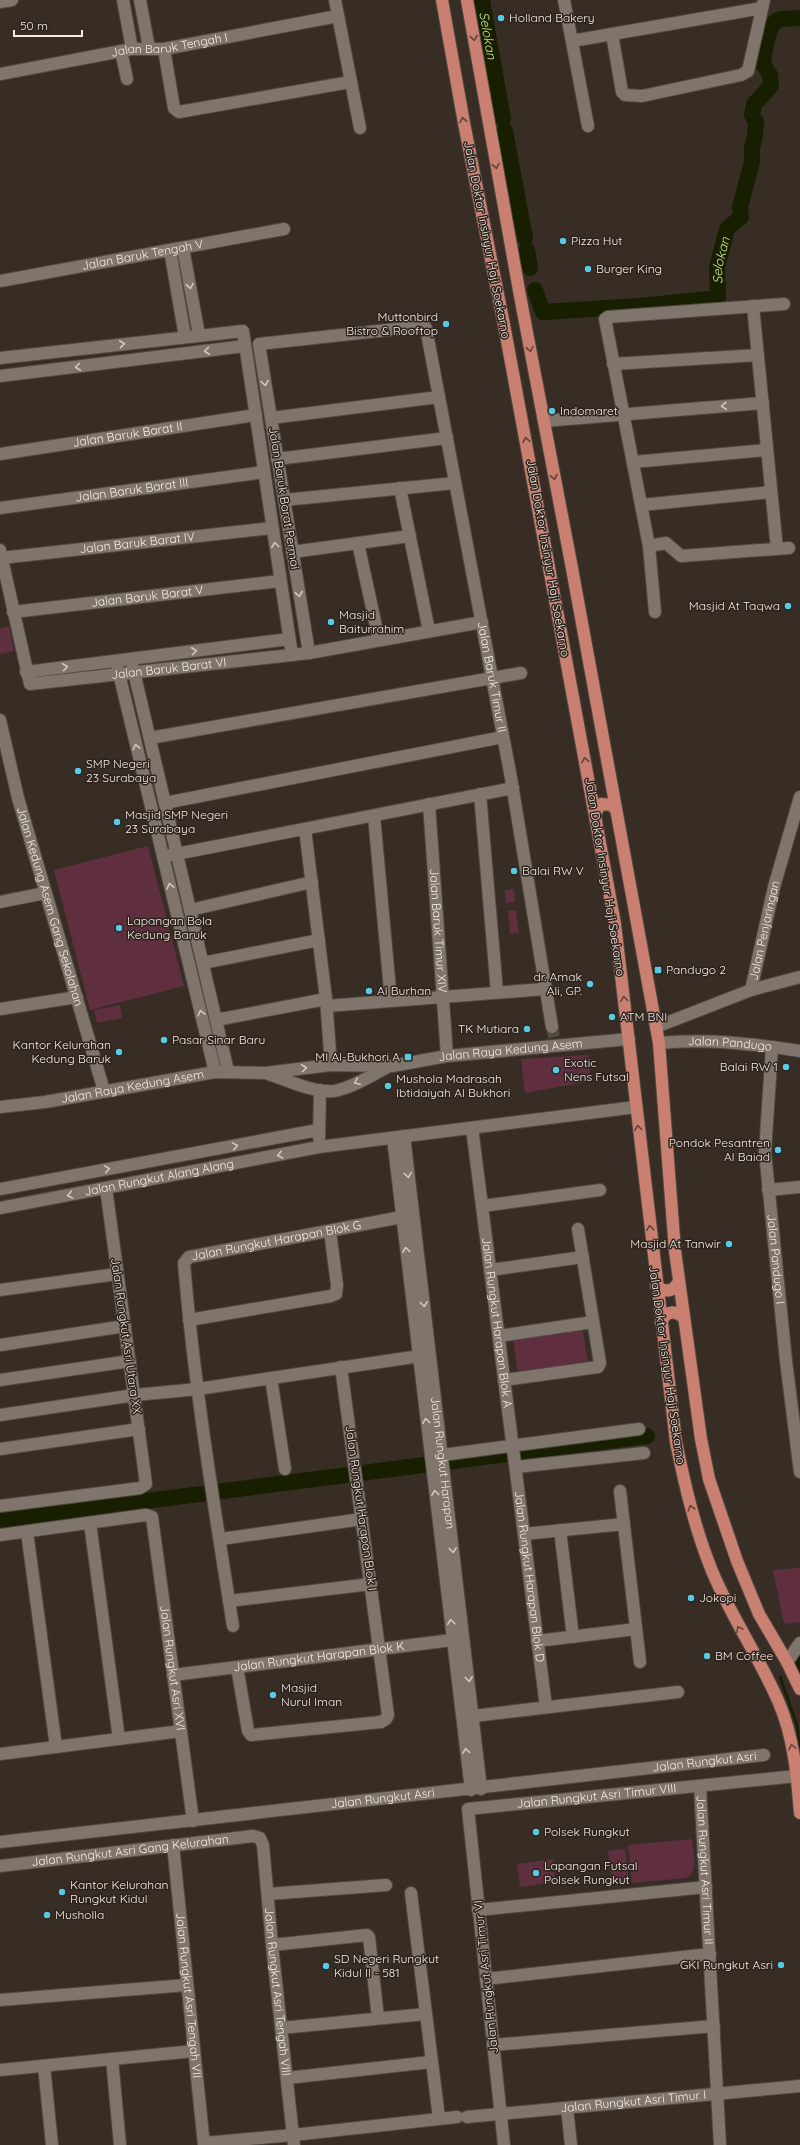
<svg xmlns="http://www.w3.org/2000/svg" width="800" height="2145" font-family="Quicksand,sans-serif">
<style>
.green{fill:#5f2f40}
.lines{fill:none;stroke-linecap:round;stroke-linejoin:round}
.stream{stroke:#171f00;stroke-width:2.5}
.river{stroke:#171f00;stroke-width:16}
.minor-tunnel{stroke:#534a42;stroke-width:12;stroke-dasharray:12 6;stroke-linecap:butt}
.minor-casing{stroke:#514942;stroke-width:14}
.major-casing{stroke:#514942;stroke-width:14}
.minor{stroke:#80756c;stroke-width:12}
.major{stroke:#c98071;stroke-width:12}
.oneway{stroke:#64443a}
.oneway2{stroke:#d0c8c1}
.poi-dot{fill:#57c9e2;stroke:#2d231c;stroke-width:1.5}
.labels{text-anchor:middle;stroke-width:3;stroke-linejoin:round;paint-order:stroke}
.poi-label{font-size:12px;fill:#f2ece6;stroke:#2d231c;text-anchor:start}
.street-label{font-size:12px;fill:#f2ece6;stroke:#2d231c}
.water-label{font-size:13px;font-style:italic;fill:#c8e388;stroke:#2d231c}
</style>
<rect width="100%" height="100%" fill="#372d25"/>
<path class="green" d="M9 626 14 651 0 654V628Z
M148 846 184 986 90 1010 54 870Z
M514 889 515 902 506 903 505 890Z
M516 910 519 933 510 934 508 911Z
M120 1005 122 1018 97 1023 94 1010Z
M588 1055 591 1081 525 1093 521 1059Z
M582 1327 588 1361 518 1373 513 1340Z
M800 1568V1622L784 1624 773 1570Z
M692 1839C693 1852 700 1871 686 1878L632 1883 628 1845Z
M625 1849 628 1878 612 1879 608 1851Z
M553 1859 556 1882 520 1887 517 1864Z"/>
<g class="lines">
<path class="stream" d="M797 1659 800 1655
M780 1677 797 1725 800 1746"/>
<g class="river">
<path id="s1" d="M482 0 503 119"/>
<path d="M505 131 525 238"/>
<path d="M527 250 530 268"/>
<path id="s2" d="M535 290 543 312 640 306 718 298 717 268 727 229 741 217 740 207 752 162V148L755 135 756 122 752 115 754 104 771 86 770 75 763 64C764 54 768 24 778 20 784 18 793 19 800 18"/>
<path d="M0 1520 647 1436"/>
<path d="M797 1659 800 1664"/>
</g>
<path class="minor-tunnel" d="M552 1027 554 1037"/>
<defs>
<g id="minor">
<path d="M123 0 132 49"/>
<path d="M140 0 149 48"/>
<path d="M335 0 360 128"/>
<path d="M564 0 588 126"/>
<path d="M0 2 12 0"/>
<path d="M612 34 622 92 625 95 642 96 741 75 748 71 764 0"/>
<path d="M572 41 762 8"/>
<path d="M164 49 174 108 179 112 350 82"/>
<path d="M121 51 127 79"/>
<path id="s3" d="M0 74 132 49H164L338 16"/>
<path d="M183 248 199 335"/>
<path d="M170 250 185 337"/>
<path id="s4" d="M0 281 284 229"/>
<path d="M753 306 777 549"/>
<path d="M0 358 243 331 292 655"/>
<path d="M613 364 758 355"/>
<path d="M0 376 245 346"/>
<path d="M271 418 439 397"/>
<path d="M544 421 763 403"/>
<path id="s5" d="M0 454 256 415"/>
<path d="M277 459 447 438"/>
<path d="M633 462 767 450"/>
<path d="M400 488 429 631"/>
<path d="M284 500 455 483"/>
<path d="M641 505 771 492"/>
<path id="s6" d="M0 508 264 472"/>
<path d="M358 543 379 640"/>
<path d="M649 546 666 543 681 556 789 548"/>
<path id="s7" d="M0 550 30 684 309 653 482 622"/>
<path d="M292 552 410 536"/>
<path id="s8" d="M1 558 272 528"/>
<path id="s9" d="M13 612 280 581"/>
<path d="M655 612 649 546 605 319 608 317 784 304"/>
<path id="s10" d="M309 653 259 344 424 326 426 328 511 778 552 1027"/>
<path d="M131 659 228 1071"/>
<path d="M116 661 215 1072"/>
<path d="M26 672 289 639"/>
<path id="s11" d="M0 720 18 798 104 1091"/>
<path d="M150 738 521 673"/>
<path d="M480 794 497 992"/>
<path d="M165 803 503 737"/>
<path id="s12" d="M429 804 447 1056"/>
<path d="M374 816 391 1001"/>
<path d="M305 829 326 999 331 1065"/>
<path d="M171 855 513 788"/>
<path d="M0 902 45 893"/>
<path d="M190 910 312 882"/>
<path d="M203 963 319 940"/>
<path id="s13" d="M751 990 774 887 800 797"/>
<path d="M327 1006 545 989"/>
<path d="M0 1009 77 997"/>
<path d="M216 1020 326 999"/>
<path d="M656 1027 751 990 800 977"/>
<path id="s14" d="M659 1043C706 1038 753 1044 800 1051"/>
<path id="s15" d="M772 1047 765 1152 786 1361 800 1472"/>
<path d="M268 1074C288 1080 313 1093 334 1091 352 1088 372 1075 388 1067"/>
<path id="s16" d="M0 1107 45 1102 215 1072 265 1073 331 1065 392 1066 447 1056 629 1039"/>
<path id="s17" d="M472 1128 546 1707"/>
<path id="s18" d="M404 1136 481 1789"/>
<path d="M319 1138 320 1090"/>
<path d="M393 1138 471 1790"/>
<path d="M0 1189 318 1130"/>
<path d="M768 1190 800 1187"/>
<path d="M482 1206 600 1190"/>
<path id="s19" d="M0 1208 319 1147 636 1107"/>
<path d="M490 1270 583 1257"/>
<path d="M0 1290 117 1274"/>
<path d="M189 1320 331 1296 336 1294 337 1285 330 1231"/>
<path d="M499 1336 593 1322"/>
<path d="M0 1345 125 1326"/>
<path d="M271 1378 285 1469"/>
<path d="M0 1380 130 1361"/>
<path d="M504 1380 598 1367 600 1363 578 1229"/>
<path d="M0 1415 135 1395 198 1389 427 1355"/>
<path d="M0 1449 139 1429"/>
<path d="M442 1455 639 1429"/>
<path d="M516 1467 644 1453"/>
<path d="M620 1491 640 1662"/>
<path d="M0 1506 140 1488 146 1484 106 1188"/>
<path d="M90 1523 119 1739"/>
<path d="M560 1530 573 1637"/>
<path d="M27 1532 56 1747"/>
<path d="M524 1534 624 1524"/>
<path id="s20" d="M0 1535 146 1515 152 1517 193 1821"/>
<path d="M221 1539 362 1519"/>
<path d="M229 1601 371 1584"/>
<path id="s21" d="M233 1626C214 1506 194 1384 184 1263L189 1257 402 1217"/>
<path d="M537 1641 636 1629"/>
<path d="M787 1662 800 1643"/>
<path d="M237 1667 248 1731 251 1735 381 1722 386 1719 388 1715 341 1367"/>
<path id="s22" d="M173 1675 460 1639"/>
<path d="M473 1716 678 1692"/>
<path d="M0 1754 181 1731"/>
<path id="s23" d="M700 1786 720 2145"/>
<path id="s24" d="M0 1842 764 1755"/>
<path id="s25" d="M173 1845 204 2145"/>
<path id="s26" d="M0 1866 253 1836 260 1838 263 1845 272 1945 294 2145"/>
<path d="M411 1893 439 2118"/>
<path d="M268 1894 386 1885"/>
<path d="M478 1910 706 1887"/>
<path d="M272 1945 367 1935 369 1937 378 2018"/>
<path d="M486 1979 710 1954"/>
<path d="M0 2000 187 1985"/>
<path d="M281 2028 426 2014"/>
<path d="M493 2045 714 2026"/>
<path d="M112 2059 120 2145"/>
<path d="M44 2066 52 2145"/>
<path d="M0 2070 194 2051"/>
<path d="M287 2078 431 2062"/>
<path d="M567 2108 571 2145"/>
<path id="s27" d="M467 2117 800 2086"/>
<path d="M204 2143 293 2135 457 2117"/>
<path id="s28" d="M504 2145 468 1809 797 1776"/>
</g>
<path id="major" d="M442 0 464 123 505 330 615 924 676 1442C685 1486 695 1529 712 1571 731 1617 760 1658 779 1703 794 1738 797 1776 800 1813
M467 0 520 296 571 563 659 1043 675 1251 701 1439 709 1479 737 1561 759 1614 787 1662 800 1689
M595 813 601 804 612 805 615 809
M656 1286C665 1293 674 1292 679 1281
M661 1322C666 1311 674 1310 683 1317"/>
</defs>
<use href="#minor" class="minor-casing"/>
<use href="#major" class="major-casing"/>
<use href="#minor" class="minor"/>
<use href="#major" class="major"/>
</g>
<defs><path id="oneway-chevron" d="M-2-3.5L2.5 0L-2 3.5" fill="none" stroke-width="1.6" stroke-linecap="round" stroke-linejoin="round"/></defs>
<g class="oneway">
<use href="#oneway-chevron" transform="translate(474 38) rotate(80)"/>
<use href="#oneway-chevron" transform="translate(463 120) rotate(-101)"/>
<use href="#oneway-chevron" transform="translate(496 166) rotate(79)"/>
<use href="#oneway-chevron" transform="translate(530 349) rotate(79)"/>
<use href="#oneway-chevron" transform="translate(526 440) rotate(-100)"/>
<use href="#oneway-chevron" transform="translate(554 477) rotate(79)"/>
<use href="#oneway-chevron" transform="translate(585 760) rotate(-100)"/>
<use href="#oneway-chevron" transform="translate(624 999) rotate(-97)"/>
<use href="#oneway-chevron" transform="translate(638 1128) rotate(-97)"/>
<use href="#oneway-chevron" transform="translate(650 1228) rotate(-96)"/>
<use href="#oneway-chevron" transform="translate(691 1508) rotate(-106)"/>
<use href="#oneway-chevron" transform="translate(739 1629) rotate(-119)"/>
<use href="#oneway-chevron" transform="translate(792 1747) rotate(-102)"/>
</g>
<g class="oneway2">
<use href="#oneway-chevron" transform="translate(190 286) rotate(80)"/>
<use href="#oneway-chevron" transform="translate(122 344) rotate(-6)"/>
<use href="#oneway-chevron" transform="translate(207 351) rotate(173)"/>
<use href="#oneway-chevron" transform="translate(78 367) rotate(173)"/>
<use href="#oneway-chevron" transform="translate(265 383) rotate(81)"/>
<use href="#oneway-chevron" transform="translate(724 406) rotate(175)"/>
<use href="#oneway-chevron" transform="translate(275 545) rotate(-98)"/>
<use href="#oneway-chevron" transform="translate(299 594) rotate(81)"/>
<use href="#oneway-chevron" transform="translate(194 651) rotate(-7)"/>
<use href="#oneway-chevron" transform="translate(65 667) rotate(-7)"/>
<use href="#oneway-chevron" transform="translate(136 747) rotate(-103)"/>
<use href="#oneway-chevron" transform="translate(170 886) rotate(-104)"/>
<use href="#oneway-chevron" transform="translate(201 1013) rotate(-104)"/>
<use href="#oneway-chevron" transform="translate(304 1068) rotate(-7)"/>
<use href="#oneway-chevron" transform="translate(357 1082) rotate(155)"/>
<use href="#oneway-chevron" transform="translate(235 1146) rotate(-10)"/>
<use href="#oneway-chevron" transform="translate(280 1155) rotate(169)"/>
<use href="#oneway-chevron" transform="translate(107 1169) rotate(-10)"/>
<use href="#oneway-chevron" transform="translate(408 1175) rotate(83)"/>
<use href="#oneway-chevron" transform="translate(70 1195) rotate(170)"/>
<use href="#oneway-chevron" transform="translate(406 1250) rotate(-97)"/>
<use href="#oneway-chevron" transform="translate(424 1304) rotate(83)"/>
<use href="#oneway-chevron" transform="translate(426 1421) rotate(-97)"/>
<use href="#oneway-chevron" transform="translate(435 1493) rotate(-97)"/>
<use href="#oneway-chevron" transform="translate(453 1550) rotate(83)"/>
<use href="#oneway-chevron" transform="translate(451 1622) rotate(-97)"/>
<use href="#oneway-chevron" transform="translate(469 1679) rotate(83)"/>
<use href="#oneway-chevron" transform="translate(466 1751) rotate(-97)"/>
</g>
<g class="poi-dot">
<circle cx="501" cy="18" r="4"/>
<circle cx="563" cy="241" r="4"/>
<circle cx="588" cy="269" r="4"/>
<circle cx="446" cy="324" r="4"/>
<circle cx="552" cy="411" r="4"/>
<circle cx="788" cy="606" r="4"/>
<circle cx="331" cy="622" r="4"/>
<circle cx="78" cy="771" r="4"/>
<circle cx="117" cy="822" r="4"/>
<circle cx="514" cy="871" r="4"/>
<circle cx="119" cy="928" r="4"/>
<rect x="654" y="966" width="8" height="8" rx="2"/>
<circle cx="590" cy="984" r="4"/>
<circle cx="369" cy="991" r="4"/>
<circle cx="612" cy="1017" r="4"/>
<circle cx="527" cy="1029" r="4"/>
<circle cx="164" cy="1040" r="4"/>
<circle cx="119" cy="1052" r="4"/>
<rect x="404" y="1053" width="8" height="8" rx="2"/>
<circle cx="786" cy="1067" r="4"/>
<circle cx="556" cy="1070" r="4"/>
<circle cx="388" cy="1086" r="4"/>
<circle cx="778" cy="1150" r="4"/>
<circle cx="729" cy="1244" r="4"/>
<circle cx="691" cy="1598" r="4"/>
<circle cx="707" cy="1656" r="4"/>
<circle cx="273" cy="1695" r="4"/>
<circle cx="536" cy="1832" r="4"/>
<circle cx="536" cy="1873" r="4"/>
<circle cx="62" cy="1892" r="4"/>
<circle cx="47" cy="1915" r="4"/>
<circle cx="781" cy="1965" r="4"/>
<circle cx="326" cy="1966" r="4"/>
</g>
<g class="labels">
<g class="poi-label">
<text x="509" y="22">Holland Bakery</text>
<text x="571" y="245">Pizza Hut</text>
<text x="596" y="273">Burger King</text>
<text x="438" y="321" text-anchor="end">Muttonbird<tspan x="438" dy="14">Bistro &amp; Rooftop</tspan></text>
<text x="560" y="415">Indomaret</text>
<text x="780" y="610" text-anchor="end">Masjid At Taqwa</text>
<text x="339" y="619">Masjid<tspan x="339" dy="14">Baiturrahim</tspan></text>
<text x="86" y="768">SMP Negeri<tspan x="86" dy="14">23 Surabaya</tspan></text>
<text x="125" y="819">Masjid SMP Negeri<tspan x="125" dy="14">23 Surabaya</tspan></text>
<text x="522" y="875">Balai RW V</text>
<text x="127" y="925">Lapangan Bola<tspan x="127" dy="14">Kedung Baruk</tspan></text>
<text x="666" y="974">Pandugo 2</text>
<text x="582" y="981" text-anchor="end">dr. Amak<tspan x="582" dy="14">Ali, GP.</tspan></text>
<text x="377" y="995">Al Burhan</text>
<text x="620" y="1021">ATM BNI</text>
<text x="519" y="1033" text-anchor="end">TK Mutiara</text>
<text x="172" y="1044">Pasar Sinar Baru</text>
<text x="111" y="1049" text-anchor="end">Kantor Kelurahan<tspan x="111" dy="14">Kedung Baruk</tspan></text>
<text x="400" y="1061" text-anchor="end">MI Al-Bukhori A</text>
<text x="564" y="1067">Exotic<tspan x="564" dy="14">Nens Futsal</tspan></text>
<text x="778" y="1071" text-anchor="end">Balai RW 1</text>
<text x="396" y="1083">Mushola Madrasah<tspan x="396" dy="14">Ibtidaiyah Al Bukhori</tspan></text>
<text x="770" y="1147" text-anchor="end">Pondok Pesantren<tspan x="770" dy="14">Al Baiad</tspan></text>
<text x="721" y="1248" text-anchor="end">Masjid At Tanwir</text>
<text x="699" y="1602">Jokopi</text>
<text x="715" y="1660">BM Coffee</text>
<text x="281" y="1692">Masjid<tspan x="281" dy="14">Nurul Iman</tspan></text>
<text x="544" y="1836">Polsek Rungkut</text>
<text x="544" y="1870">Lapangan Futsal<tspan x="544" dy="14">Polsek Rungkut</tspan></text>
<text x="70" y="1889">Kantor Kelurahan<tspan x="70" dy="14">Rungkut Kidul</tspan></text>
<text x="55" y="1919">Musholla</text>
<text x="334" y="1963">SD Negeri Rungkut<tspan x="334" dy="14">Kidul II - 581</tspan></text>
<text x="773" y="1969" text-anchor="end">GKI Rungkut Asri</text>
</g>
<g class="street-label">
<text dy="4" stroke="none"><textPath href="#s3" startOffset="172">Jalan Baruk Tengah I</textPath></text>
<text transform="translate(487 240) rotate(79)" y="4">Jalan Doktor Insinyur Haji Soekarno</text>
<text dy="4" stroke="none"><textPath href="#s4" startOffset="145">Jalan Baruk Tengah V</textPath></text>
<text dy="4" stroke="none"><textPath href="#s5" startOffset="129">Jalan Baruk Barat II</textPath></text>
<text dy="4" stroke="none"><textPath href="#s6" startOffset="133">Jalan Baruk Barat III</textPath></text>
<text transform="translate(284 498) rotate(81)" y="4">Jalan Baruk Barat Permai</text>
<text dy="4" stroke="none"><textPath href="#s8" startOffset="137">Jalan Baruk Barat IV</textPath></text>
<text transform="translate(548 558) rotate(80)" y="4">Jalan Doktor Insinyur Haji Soekarno</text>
<text dy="4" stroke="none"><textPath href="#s9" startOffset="135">Jalan Baruk Barat V</textPath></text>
<text dy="4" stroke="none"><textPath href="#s7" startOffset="277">Jalan Baruk Barat VI</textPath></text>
<text dy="4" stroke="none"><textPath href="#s10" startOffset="837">Jalan Baruk Timur II</textPath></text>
<text transform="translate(605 877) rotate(81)" y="4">Jalan Doktor Insinyur Haji Soekarno</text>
<text dy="4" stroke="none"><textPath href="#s11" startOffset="193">Jalan Kedung Asem Gang Sekolahan</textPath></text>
<text dy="4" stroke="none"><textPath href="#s12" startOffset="127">Jalan Baruk Timur XIV</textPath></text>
<text dy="4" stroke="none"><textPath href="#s13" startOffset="61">Jalan Penjaringan</textPath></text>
<text dy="4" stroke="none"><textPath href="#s14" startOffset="71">Jalan Pandugo</textPath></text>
<text dy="4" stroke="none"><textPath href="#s16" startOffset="515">Jalan Raya Kedung Asem</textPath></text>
<text dy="4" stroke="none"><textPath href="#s16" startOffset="134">Jalan Raya Kedung Asem</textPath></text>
<text dy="4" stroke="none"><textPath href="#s19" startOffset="162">Jalan Rungkut Alang Alang</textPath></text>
<text dy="4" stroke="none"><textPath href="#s21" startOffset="463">Jalan Rungkut Harapan Blok G</textPath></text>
<text dy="4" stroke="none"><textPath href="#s15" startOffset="213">Jalan Pandugo I</textPath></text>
<text dy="4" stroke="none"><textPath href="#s17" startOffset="196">Jalan Rungkut Harapan Blok A</textPath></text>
<text transform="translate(126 1336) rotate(82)" y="4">Jalan Rungkut Asri Utara XX</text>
<text transform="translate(667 1365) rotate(82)" y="4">Jalan Doktor Insinyur Haji Soekarno</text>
<text dy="4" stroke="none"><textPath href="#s18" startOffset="329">Jalan Rungkut Harapan</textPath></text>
<text transform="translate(361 1508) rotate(82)" y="4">Jalan Rungkut Harapan Blok I</text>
<text dy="4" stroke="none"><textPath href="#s17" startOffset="452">Jalan Rungkut Harapan Blok D</textPath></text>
<text dy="4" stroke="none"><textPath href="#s22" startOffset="147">Jalan Rungkut Harapan Blok K</textPath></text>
<text dy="4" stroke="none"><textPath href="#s20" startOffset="306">Jalan Rungkut Asri XVI</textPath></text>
<text dy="4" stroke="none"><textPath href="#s24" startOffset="709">Jalan Rungkut Asri</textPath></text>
<text dy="4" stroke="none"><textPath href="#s28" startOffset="467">Jalan Rungkut Asri Timur VIII</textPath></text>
<text dy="4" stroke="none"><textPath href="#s24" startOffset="385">Jalan Rungkut Asri</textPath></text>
<text dy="4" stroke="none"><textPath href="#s26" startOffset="131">Jalan Rungkut Asri Gang Kelurahan</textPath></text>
<text dy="4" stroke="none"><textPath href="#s23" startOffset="84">Jalan Rungkut Asri Timur II</textPath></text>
<text transform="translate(486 1977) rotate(-96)" y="4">Jalan Rungkut Asri Timur VI</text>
<text dy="4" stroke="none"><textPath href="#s26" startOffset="417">Jalan Rungkut Asri Tengah VIII</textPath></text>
<text dy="4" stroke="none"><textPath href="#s25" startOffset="151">Jalan Rungkut Asri Tengah VII</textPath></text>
<text dy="4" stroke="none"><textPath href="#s27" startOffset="167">Jalan Rungkut Asri Timur I</textPath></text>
</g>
<g class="water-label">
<text dy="5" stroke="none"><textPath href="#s1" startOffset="36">Selokan</textPath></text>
<text dy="5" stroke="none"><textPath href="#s2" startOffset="237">Selokan</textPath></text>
</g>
</g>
<path d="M14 30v6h68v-6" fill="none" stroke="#f2ece6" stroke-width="2"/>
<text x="20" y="30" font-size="12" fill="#f2ece6" stroke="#2d231c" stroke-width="3" paint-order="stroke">50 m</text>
</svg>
